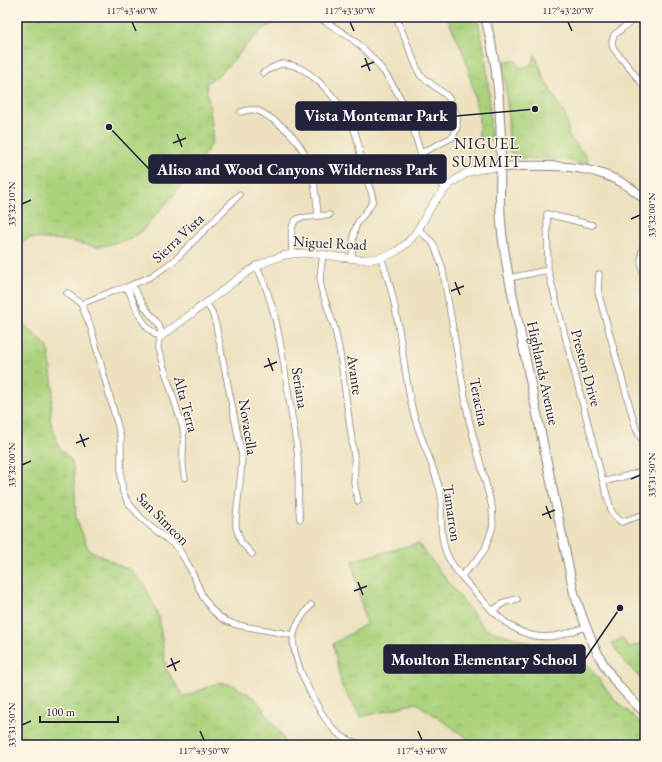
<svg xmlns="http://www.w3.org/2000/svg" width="662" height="762" font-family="'EB Garamond',serif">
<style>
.grass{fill:url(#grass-tufts);stroke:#667a5c}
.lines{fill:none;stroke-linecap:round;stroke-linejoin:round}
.minor-casing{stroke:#88827d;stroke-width:7}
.tertiary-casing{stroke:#88827d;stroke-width:8}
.secondary-casing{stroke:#88827d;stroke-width:10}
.minor{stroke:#fff;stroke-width:5.5}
.tertiary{stroke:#fff;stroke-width:7}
.secondary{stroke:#fff;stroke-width:8}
.ticks{fill:none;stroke:#22223b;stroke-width:1.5}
.labels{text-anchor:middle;stroke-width:3;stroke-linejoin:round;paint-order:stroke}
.street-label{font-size:15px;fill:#22223b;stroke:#fcf5e5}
.neighbourhood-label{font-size:16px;letter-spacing:1px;fill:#22223b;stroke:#fcf5e5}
.leader{fill:none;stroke:#22223b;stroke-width:1.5}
.callout-dot{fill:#22223b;stroke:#fcf5e5;stroke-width:1.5}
.callout{fill:#22223b;stroke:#22223b;stroke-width:1.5}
.callout-label{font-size:16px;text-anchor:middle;font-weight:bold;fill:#fff}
.neatline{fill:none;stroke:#22223b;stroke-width:1.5}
.ticks-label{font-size:10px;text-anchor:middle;fill:#22223b}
</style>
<defs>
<pattern id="grass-tufts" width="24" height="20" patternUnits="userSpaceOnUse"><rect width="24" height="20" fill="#abd37d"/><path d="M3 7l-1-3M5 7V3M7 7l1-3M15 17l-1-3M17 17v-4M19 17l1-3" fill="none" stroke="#93b56d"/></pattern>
</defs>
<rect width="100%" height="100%" fill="#fcf5e5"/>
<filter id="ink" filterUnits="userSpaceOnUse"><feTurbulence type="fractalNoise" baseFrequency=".025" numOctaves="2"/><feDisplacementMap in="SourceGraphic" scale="8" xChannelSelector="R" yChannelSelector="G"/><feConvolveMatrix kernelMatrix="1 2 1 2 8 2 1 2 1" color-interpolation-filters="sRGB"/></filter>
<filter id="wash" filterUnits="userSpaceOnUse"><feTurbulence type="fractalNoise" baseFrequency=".012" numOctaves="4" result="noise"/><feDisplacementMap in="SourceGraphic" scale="16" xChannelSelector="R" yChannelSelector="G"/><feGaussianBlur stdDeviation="0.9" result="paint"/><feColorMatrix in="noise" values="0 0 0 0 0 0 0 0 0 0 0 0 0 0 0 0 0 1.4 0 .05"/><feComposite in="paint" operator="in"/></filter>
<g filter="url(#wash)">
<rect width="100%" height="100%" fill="#ede1bf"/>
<path class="grass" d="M17 17H274L273 24 262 29 221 73 206 83 213 131 212 143 184 183 141 232 130 239 98 247 63 240 29 238 17 247Z
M447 17H477L485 54 489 91 491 140 479 138V117L466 59Z
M535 54 545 81 565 115 568 127V135L586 156 588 165 561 159 516 158 509 151 508 111 503 62 515 60 520 68 529 66 533 60Z
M17 318 48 347 53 388 50 420 58 446 71 460 74 472 76 517 88 549 118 565 131 570 145 586 159 618 166 669 184 697 220 682 233 685 255 698 284 739 285 745H17Z
M418 543 485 629 535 644 576 650 614 699 645 727V745H472L470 740 417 703 361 717 342 687 333 644 366 624 352 561Z
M622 637 628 648 645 642V683L623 660 612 643 617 641Z"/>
</g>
<g filter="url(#ink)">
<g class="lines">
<defs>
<path id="minor" d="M318 17C329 24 341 31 352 39 376 57 396 86 408 114 416 132 418 154 429 171 434 177 441 183 446 189
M396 17 420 75 447 96 453 105 457 116V128L453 137 421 153
M637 17 614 35 612 41 613 48 645 87
M638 17 645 25
M263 73C269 70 275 65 282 64 310 62 348 110 356 135 360 148 360 161 364 174 367 182 372 191 373 200 370 209 362 215 357 224 352 233 353 248 352 258
M241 112C256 107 260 111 272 119 309 142 315 176 318 216
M592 225 547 214 548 270 603 482 612 513 621 522 645 514
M419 230 433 243 442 266 469 420 492 507 493 526 485 549 476 561 461 576
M645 243C638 256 642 268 645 282
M292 253C292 243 288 223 299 218L329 215
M323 255 320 276 321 288 335 329 340 354 355 463 354 482 358 501
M381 258C399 304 401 354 411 403 417 434 434 463 441 495 442 499 441 505 441 510 441 523 441 539 446 552 452 568 465 580 476 593 498 618 522 644 560 635 568 633 577 630 586 627
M256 265C277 306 282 353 289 398 292 418 296 438 298 458 299 478 297 498 300 519
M599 274 598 292 636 429 645 445
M509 278 548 270
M132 285C137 293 141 303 147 310 151 316 158 321 160 328 163 335 157 342 158 349L183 428C185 444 180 462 185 478
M127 287C135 304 142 330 160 337
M67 293 81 304 91 328 121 438V478L123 492 127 501 142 519 178 548 190 568 203 597 212 610 220 617 226 621 237 625 293 635
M206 303 212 312 216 325 242 456 241 473 236 518V527L241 542 252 554
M81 304 113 291 127 287 152 276 175 260 239 195
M603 482 645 471
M311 605C304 614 296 623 294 634 288 655 322 723 340 735 346 740 356 742 363 745
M492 611 505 602 517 599"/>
<path id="tertiary" d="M160 337C176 326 191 314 206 303 233 283 258 259 292 254 326 249 361 269 393 253 412 243 419 228 429 210 439 193 457 174 477 170 484 168 493 168 501 167"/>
<path id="secondary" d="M485 17C494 50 499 86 500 120 502 146 500 173 500 199 500 226 504 252 509 278L574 593C587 631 600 669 629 697 634 702 639 708 645 712
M501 167C549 164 608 162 645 200"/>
</defs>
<use href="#minor" class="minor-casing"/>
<use href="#tertiary" class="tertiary-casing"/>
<use href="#secondary" class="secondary-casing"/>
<use href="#minor" class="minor"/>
<use href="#tertiary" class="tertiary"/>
<use href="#secondary" class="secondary"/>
</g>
</g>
<path class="ticks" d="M132 22 136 31M350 22 354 31M568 22 572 31M365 58 370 71M361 67 374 62M177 134 182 147M173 143 186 138M22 204 31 200M631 219 640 215M455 282 460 295M451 291 464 286M268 358 273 371M264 367 277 362M80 434 85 447M76 443 89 438M22 465 31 461M631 479 640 475M546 506 551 519M542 515 555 510M358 582 363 595M354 591 367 586M171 658 176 671M167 667 180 661M22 725 31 721M200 731 204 740M418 731 422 740"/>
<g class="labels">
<g class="street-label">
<text transform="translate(178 238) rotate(-43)" y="5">Sierra Vista</text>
<text transform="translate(330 243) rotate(3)" y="5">Niguel Road</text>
<text transform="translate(586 368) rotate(75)" y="5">Preston Drive</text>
<text transform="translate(543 373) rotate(78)" y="5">Highlands Avenue</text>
<text transform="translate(355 375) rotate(82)" y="5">Avante</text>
<text transform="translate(300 388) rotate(81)" y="5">Seriana</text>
<text transform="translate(479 402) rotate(79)" y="5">Teracina</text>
<text transform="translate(186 404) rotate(75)" y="5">Alta Terra</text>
<text transform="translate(248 427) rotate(81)" y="5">Novacella</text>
<text transform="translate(452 513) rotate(82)" y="5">Tamarron</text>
<text transform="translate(163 519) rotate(45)" y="5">San Simeon</text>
</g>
<g class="neighbourhood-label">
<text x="487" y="149">NIGUEL<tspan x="487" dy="18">SUMMIT</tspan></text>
</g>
</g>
<path class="leader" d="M535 109L456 116M109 127L149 169M620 608L585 659"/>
<g class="callout-dot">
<circle cx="535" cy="109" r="4"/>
<circle cx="109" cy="127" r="4"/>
<circle cx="620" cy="608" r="4"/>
</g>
<g class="callout">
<rect x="296" y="102" width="160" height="28" rx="4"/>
<rect x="149" y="155" width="297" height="28" rx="4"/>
<rect x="384" y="645" width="201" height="28" rx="4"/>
</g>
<g class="callout-label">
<text x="376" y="121">Vista Montemar Park</text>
<text x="297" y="175">Aliso and Wood Canyons Wilderness Park</text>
<text x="484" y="665">Moulton Elementary School</text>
</g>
<rect width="662" height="762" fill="none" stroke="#fcf5e5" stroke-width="44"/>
<path d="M40 716v6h78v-6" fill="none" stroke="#22223b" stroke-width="2"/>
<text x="46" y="716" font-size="12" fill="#22223b" stroke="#fcf5e5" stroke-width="3" paint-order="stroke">100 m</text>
<rect x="22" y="22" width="618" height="718" class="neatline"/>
<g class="ticks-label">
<text x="132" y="14">117°43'40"W</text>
<text x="350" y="14">117°43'30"W</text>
<text x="568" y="14">117°43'20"W</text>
<text transform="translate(11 204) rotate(-90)" y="4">33°32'10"N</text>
<text transform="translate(651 215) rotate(-90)" y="4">33°32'00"N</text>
<text transform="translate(11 465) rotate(-90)" y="4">33°32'00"N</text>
<text transform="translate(651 475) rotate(-90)" y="4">33°31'50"N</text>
<text transform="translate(11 725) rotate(-90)" y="4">33°31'50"N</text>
<text x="204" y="754">117°43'50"W</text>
<text x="422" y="754">117°43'40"W</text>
</g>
</svg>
